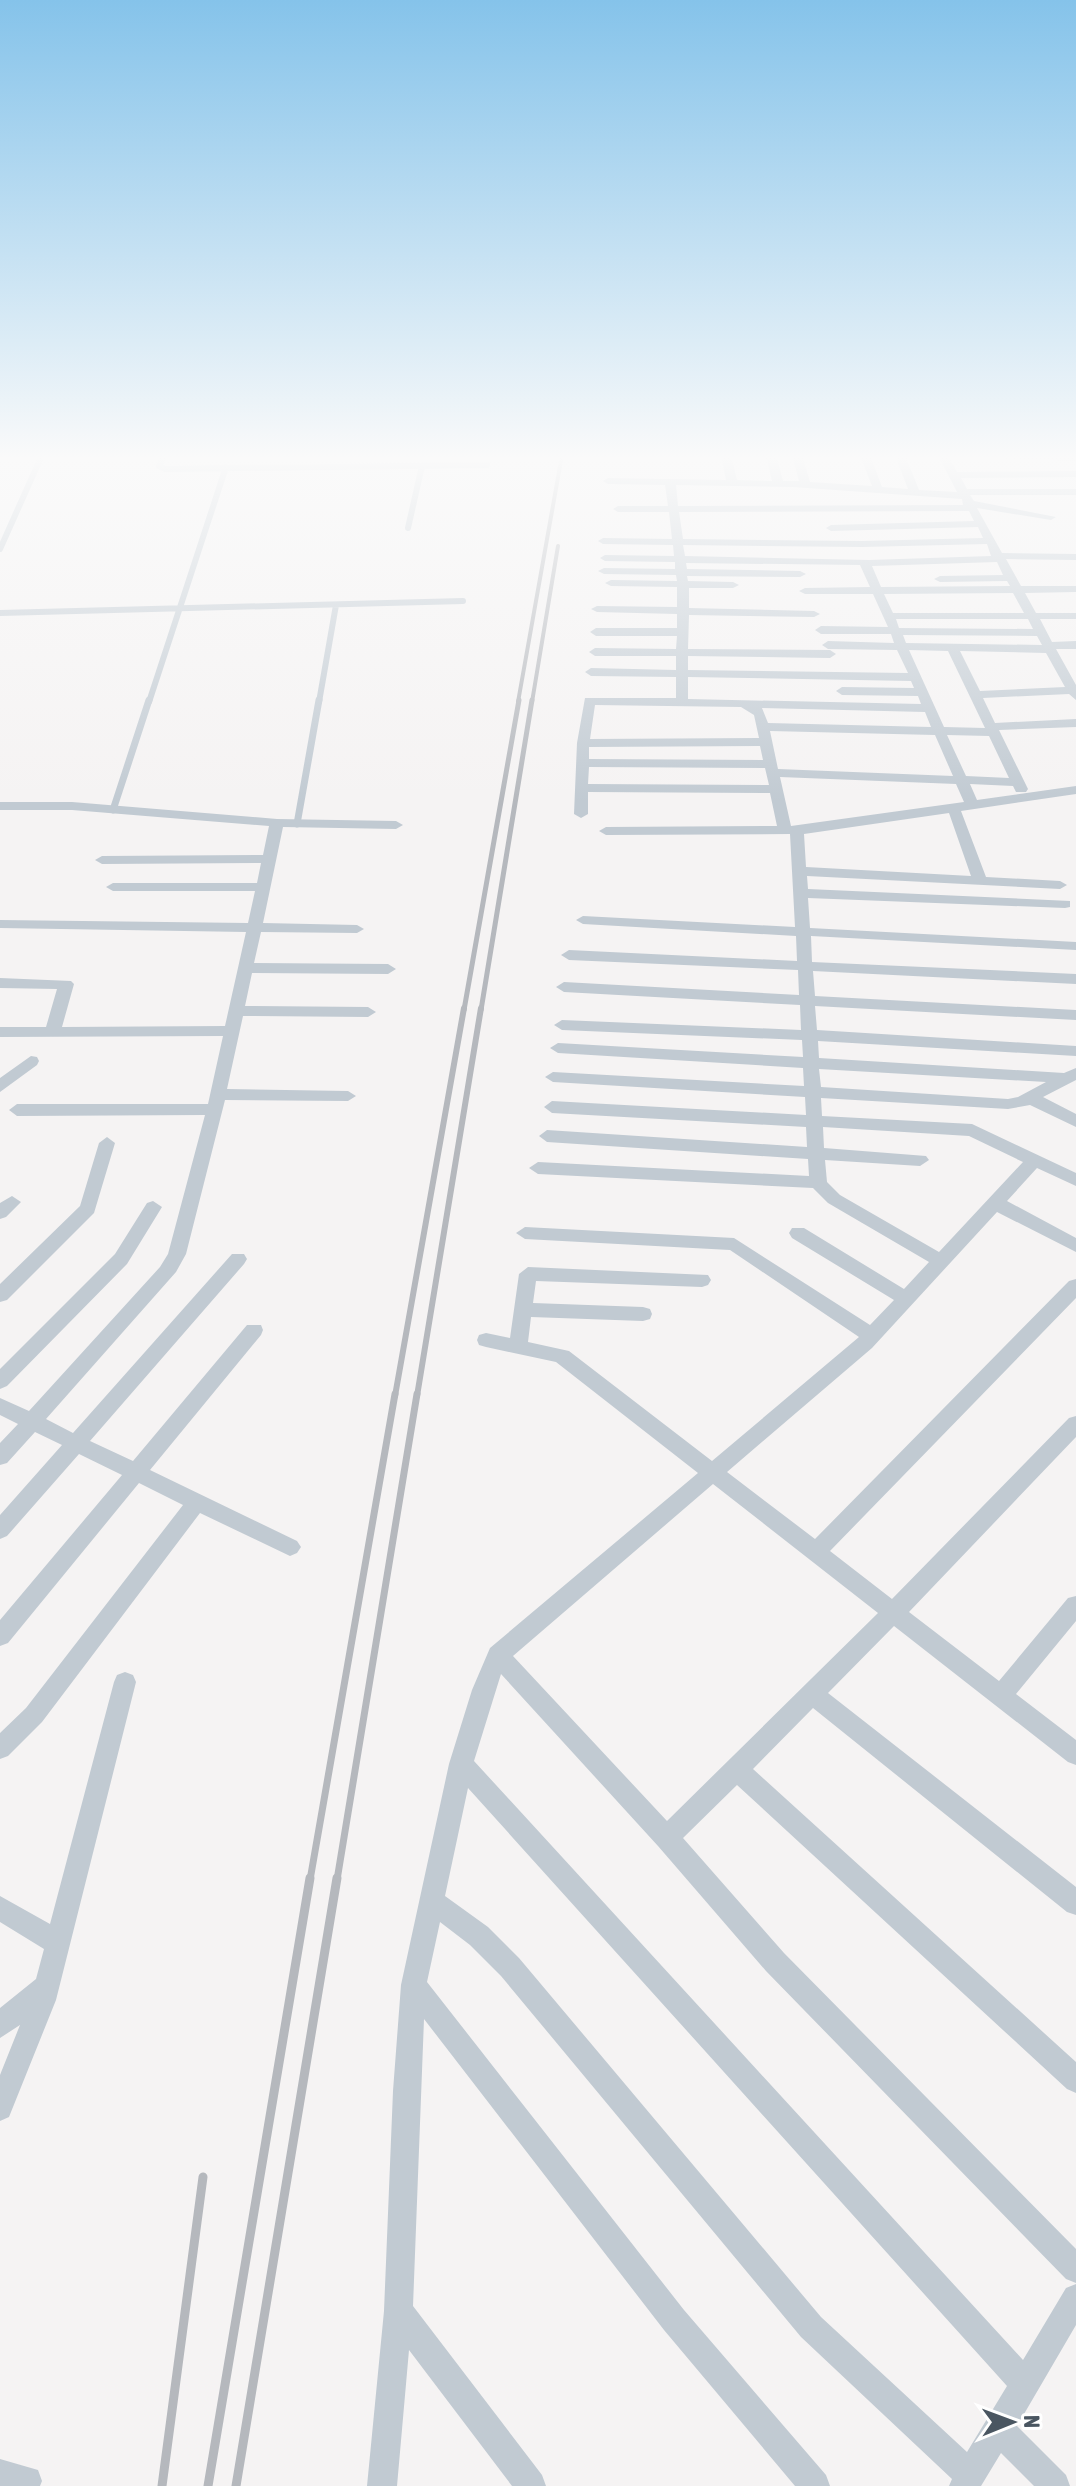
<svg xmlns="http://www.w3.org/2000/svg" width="1076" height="2486" font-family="'Asap Condensed',sans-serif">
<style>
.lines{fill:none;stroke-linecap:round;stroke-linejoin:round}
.service-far1{stroke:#c1cad2;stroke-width:6}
.service{stroke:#c1cad2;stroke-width:7}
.minor{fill:#c1cad2;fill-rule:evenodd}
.rail-far4{stroke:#b5b8bd;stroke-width:4}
.rail-far3{stroke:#b5b8bd;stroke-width:5}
.rail-far2{stroke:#b5b8bd;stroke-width:6}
.rail-far1{stroke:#b5b8bd;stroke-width:7}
.rail{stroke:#b5b8bd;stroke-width:9}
</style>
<rect width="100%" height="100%" fill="#f5f3f3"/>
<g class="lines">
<path class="service-far1" d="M165 455 159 466 165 469 487 465
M408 528 422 466
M0 549 42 455
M0 613 463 601
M149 702 226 467
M319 702 336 605"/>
<path class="service" d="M113 810 149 700
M297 824 319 700"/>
<path class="minor" d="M721 455H731L737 480 772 481 766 455H776L783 481H799L792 455H802L810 482 872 486 860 455H870L882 487 908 489 895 455H905L919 490 957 492 938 455H948L957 472 1076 471V477L961 478 967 489H1076V495H970L974 501 1056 517 1051 520 977 508 1002 553 1076 554V560L1006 559 1021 586H1076V592L1025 593 1036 613H1076V619H1040L1052 642 1076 641V649H1056L1076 685V700L1069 694 983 698 995 723 1076 719V727L999 730 1028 789 1026 792H1016L1013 786 970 784 977 800 1076 786V794L961 811 986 877 1060 881 1067 885 1060 889 807 876 808 889 1070 901V907L1065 908 808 898 810 928 1076 942V950L811 936 812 962 1076 974V984L813 971 815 996 1076 1010V1020L815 1006 817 1030 1076 1046V1056L818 1041 819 1058 1064 1073 1076 1068V1080L1043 1097 1076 1114V1127L1030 1105 1008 1109 821 1098 822 1116 972 1124 1076 1173V1186L1037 1168 1007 1201 1076 1238V1252L997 1212 872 1348 727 1472 815 1539 1069 1281 1076 1279V1298L830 1551 892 1599 1069 1418 1076 1416V1437L909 1612 999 1681 1068 1598 1076 1596V1621L1016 1694 1076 1740V1765L1068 1762 894 1626 828 1693 1076 1887V1915L1067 1912 813 1708 753 1769 1076 2062V2093L1067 2089 737 1785 683 1838 784 1953 1076 2249V2283L1066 2279 766 1971 658 1846 501 1674 474 1761 1023 2360 1066 2288 1076 2284V2325L1017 2426 1066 2475 1070 2486H1034L1001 2453 981 2486H949L952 2479 801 2337 501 1976 470 1945 440 1922 427 1982 684 2310 826 2475 830 2486H795L664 2330 424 2019 413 2306 542 2475 546 2486H512L409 2350 397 2486H367L384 2311 393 2091 401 1985 449 1764 472 1690 490 1648 698 1473 556 1362 486 1347 479 1345 477 1340 479 1335 486 1333 510 1338 519 1274 528 1267 708 1275 711 1280 708 1285 702 1287 536 1281 533 1303 643 1307 650 1309 652 1314 650 1319 643 1321 531 1317 528 1342 569 1351 712 1461 859 1337 730 1250 525 1239 516 1233 525 1227 734 1238 870 1325 894 1300 792 1238 789 1233 792 1228H804L904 1289 929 1262 828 1203 813 1188 538 1174 529 1168 538 1162 809 1176 808 1159 547 1142 539 1136 547 1130 807 1147 806 1127 552 1113 544 1107 552 1101 806 1115 805 1097 553 1082 545 1077 553 1072 804 1086 803 1068 558 1053 550 1048 558 1043 803 1057 802 1040 562 1030 554 1025 562 1020 801 1030 800 1005 564 992 556 987 564 982 799 995 798 970 569 960 561 955 569 950 797 961 796 936 583 924 576 920 583 916 795 927 790 834 606 835 599 831 606 827 777 826 770 793 588 792V814L581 818 574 814 577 743 585 698H676V677L591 676 585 672 591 668 676 670V656H595L589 652 595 648 676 649 677 636H596L590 632 596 628H677V614L597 612 591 609 597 606 677 607V587L611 586 605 583 611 580 677 581 676 575 604 574 598 571 604 568 675 569V562L605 561 600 558 605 555 674 556 673 545 603 544 598 541 603 538 672 539 669 512H618L613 509 618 506H668L665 485 608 484 603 481 608 478 726 480ZM676 485 793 487 962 499 963 505 678 506ZM969 511 974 521 831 525 826 528 831 531 978 527 983 538 862 541 683 539 679 512ZM987 544 991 556 869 560 685 556 683 545 862 547ZM997 562 1003 575 940 576 934 579 940 582 1007 581 1010 586 881 587 872 566ZM686 563 860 565 870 587 805 588 799 591 805 594H873L888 627 821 626 815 630 821 634H891L894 643 828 641 822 645 828 649 897 650 908 673 688 670V656L830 658 836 654 830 650 688 649 689 615 814 617 820 614 814 611 689 608V588H733L739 585 733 582 688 581 687 576 800 577 806 574 800 571 687 569ZM1013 593 1024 613H893L884 594ZM896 619H1028L1033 629 899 628ZM903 635 1037 636 1042 645 906 643ZM909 650 948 651 985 728 944 727ZM960 651 1046 653 1065 687 980 691ZM688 677 911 681 914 688 842 687 836 691 842 695 918 696 921 704 688 699ZM595 705 741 707 754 715 759 738 590 739ZM762 708 925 712 931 727 768 723ZM770 731 935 735 953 776 778 769ZM947 735 989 736 1009 778 966 776ZM760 746 763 760 589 759V747ZM589 767 765 768 769 785 588 784ZM780 777 956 784 964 802 791 826ZM949 813 971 876 806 867 804 834ZM819 1069 1046 1082 1018 1097 1008 1099 821 1087ZM823 1127 969 1136 1023 1162 939 1252 840 1195 827 1182 825 1160 920 1166 929 1160 926 1156 824 1148ZM713 1484 878 1613 667 1821 513 1656ZM468 1788 1007 2386 967 2452 821 2317 519 1958 488 1927 445 1896Z
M998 455H1076V461L1003 458Z
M0 802H72L277 819 396 821 403 825 396 829 283 827 263 923 357 925 364 929 357 933 261 932 254 963 388 964 396 969 388 974 252 973 245 1006 368 1007 376 1012 368 1017 243 1016 227 1089 348 1091 356 1096 348 1101 225 1100 186 1254 176 1272 46 1419 73 1433 232 1254H244L247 1259 244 1264 90 1441 133 1461 247 1325H261L263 1330 261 1335 150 1470 297 1541 301 1547 297 1553 290 1556 200 1513 42 1722 8 1756 0 1759V1733L26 1708 183 1505 139 1483 8 1643 0 1646V1620L122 1475 79 1454 7 1536 0 1539V1515L62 1445 35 1432 7 1463 0 1465V1443L18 1424 0 1415V1398L29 1411 160 1267 168 1254 205 1115 17 1116 9 1110 17 1104H208L223 1036 0 1037V1027H46L57 989 0 988V978L71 981 74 984 62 1027 225 1026 246 932 0 928V920L248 923 255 891H113L106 887 113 883H257L261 863 102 864 95 860 102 856 263 855 269 826 72 810H0Z
M31 1056 37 1057 39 1061 37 1065 0 1092V1078Z
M107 1137 115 1143 94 1213 7 1300 0 1302V1284L80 1206 99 1143Z
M12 1196 21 1202 6 1217 0 1219V1203Z
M153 1201 162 1207 127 1264 7 1386 0 1389V1369L115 1254 147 1203Z
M125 1672 133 1675 136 1682 56 2000 9 2117 0 2121V2075L20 2025 0 2038V2008L36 1979 44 1949 0 1922V1896L50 1924 114 1682 117 1675Z
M0 2459 38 2470 42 2481 40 2486H0Z"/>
<path class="rail-far4" d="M518 702 562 455
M532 702 558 546"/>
<path class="rail-far3" d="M464 1010 519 700
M481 1010 532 700"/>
<path class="rail-far2" d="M395 1396 464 1008
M417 1396 481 1008"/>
<path class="rail-far1" d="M310 1880 395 1394
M337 1880 417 1394"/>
<path class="rail" d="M162 2486 203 2177
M208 2486 310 1878
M236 2486 337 1878"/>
</g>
<linearGradient id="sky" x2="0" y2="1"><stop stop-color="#85c3ea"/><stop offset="0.57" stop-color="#fafafa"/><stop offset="1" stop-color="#fafafa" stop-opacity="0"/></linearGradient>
<rect width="1076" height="803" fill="url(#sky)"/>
<g transform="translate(1012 2422) rotate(89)" stroke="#ffffff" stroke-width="6" paint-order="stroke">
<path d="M0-6L14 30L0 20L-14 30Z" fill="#4a5661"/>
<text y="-12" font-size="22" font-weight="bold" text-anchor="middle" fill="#4a5661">N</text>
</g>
</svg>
